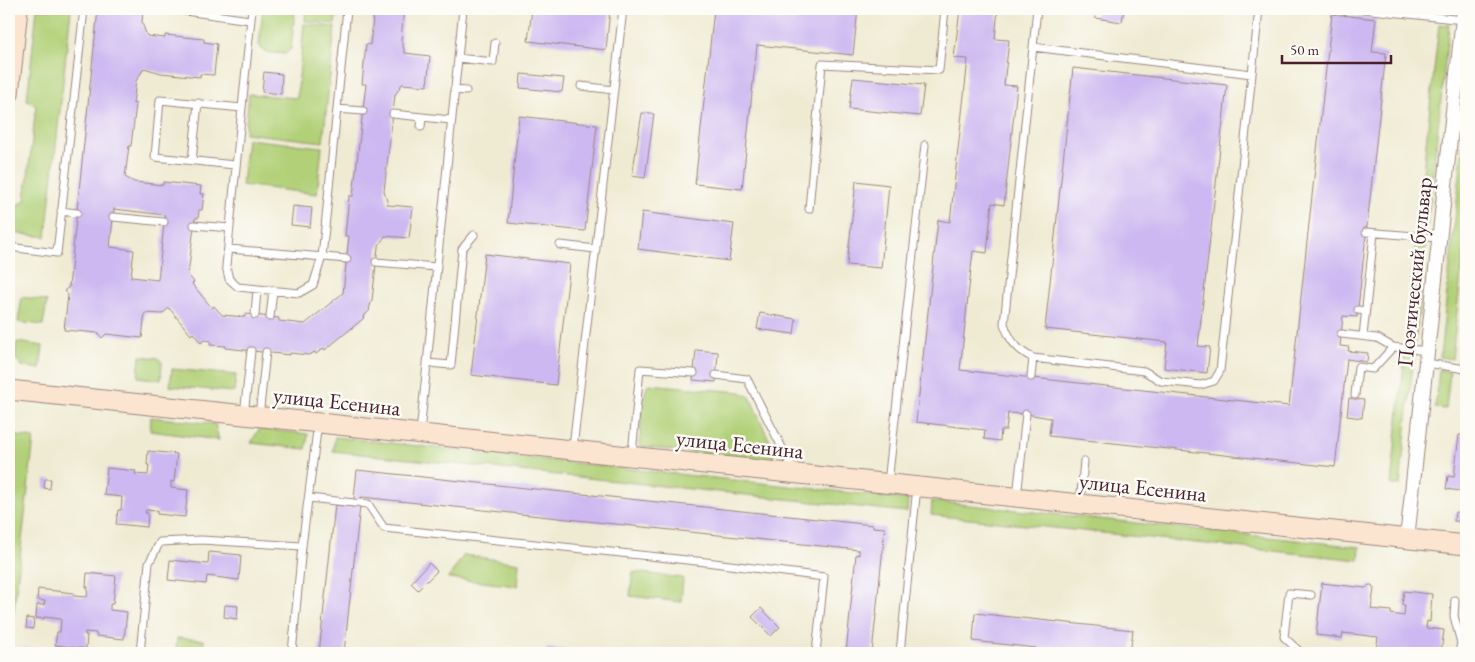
<svg xmlns="http://www.w3.org/2000/svg" width="1475" height="662" font-family="'EB Garamond',serif">
<style>
.green{fill:#b1d077;stroke:#7e7851}
.building{fill:#cdb8f1;fill-rule:evenodd}
.lines{fill:none;stroke-linecap:round;stroke-linejoin:round}
.lane-casing{stroke:#9c857f;stroke-width:9}
.street-casing{stroke:#9c857f;stroke-width:16}
.secondary-casing{stroke:#9c857f;stroke-width:21}
.lane{stroke:#fff;stroke-width:7}
.street{stroke:#fff;stroke-width:14}
.secondary{stroke:#fce5d0;stroke-width:19}
.labels{text-anchor:middle;stroke-width:5;stroke-linejoin:round;paint-order:stroke}
.street-label{font-size:22px;fill:#4a1f2b;stroke:#fdfcf7}
</style>
<rect width="100%" height="100%" fill="#fdfcf7"/>
<filter id="ink" filterUnits="userSpaceOnUse"><feTurbulence type="fractalNoise" baseFrequency=".02" numOctaves="2"/><feDisplacementMap in="SourceGraphic" scale="10" xChannelSelector="R" yChannelSelector="G"/><feConvolveMatrix kernelMatrix="1 2 1 2 8 2 1 2 1" color-interpolation-filters="sRGB"/></filter>
<filter id="wash" filterUnits="userSpaceOnUse"><feTurbulence type="fractalNoise" baseFrequency=".0096" numOctaves="4" result="noise"/><feDisplacementMap in="SourceGraphic" scale="20" xChannelSelector="R" yChannelSelector="G"/><feGaussianBlur stdDeviation="1.12" result="paint"/><feColorMatrix in="noise" values="0 0 0 0 0 0 0 0 0 0 0 0 0 0 0 0 0 1.4 0 .05"/><feComposite in="paint" operator="in"/></filter>
<g filter="url(#wash)">
<rect width="100%" height="100%" fill="#efebd3"/>
<path class="green" d="M37 9H71L46 237 12 233 15 206 25 201 36 106 27 100Z
M263 9H295L291 49 285 54 264 52 259 45Z
M306 9H337L335 24 305 21Z
M304 24 335 27 323 142 245 133 249 94 297 98Z
M1439 24 1449 25 1427 228 1417 227Z
M1466 117V228L1452 359 1440 357Z
M247 139 322 147 317 194 242 185Z
M1416 240 1426 241 1415 343 1406 340Z
M22 297 47 301 43 325 18 322Z
M17 342 43 346 40 369 22 366 15 358Z
M1405 354 1414 355 1400 485H1391Z
M140 356 158 358 162 362 161 380 138 377Z
M172 369 236 375 234 392 170 386Z
M1439 370 1450 372 1446 409 1435 408Z
M648 384 740 392 750 397 774 451 773 460 640 447 641 405Z
M151 417 215 424 219 440 150 431Z
M259 429 308 434 306 449 251 443Z
M9 435 34 438 13 617 9 616Z
M335 437 908 499 907 512 333 451Z
M932 501 1360 547 1359 560 931 515Z
M464 555 519 563 517 586 448 578Z
M633 572 683 578 681 602 630 596Z
M177 638 204 640 203 653H176Z"/>
<g id="blocks">
<path class="building" d="M98 9H143L142 23 147 36 165 38V35L204 39V42L217 44 214 75 200 74V77L161 73 144 68 136 81 133 104H136L131 146H129L125 177 134 182 163 185V182L201 186 200 194H204L202 210H199L198 218H195L188 275 194 282 192 284 212 308 214 306 222 315 245 317V314L279 318V321L305 324 343 293 349 236H345L349 196H353L366 84H362L366 44 370 45 374 9H404L401 40 405 53 430 56 427 86 402 84 395 95 384 191 388 205 413 207 409 238 385 236 378 247 372 300 369 309 370 310 363 317 364 318 325 350 324 348 316 354 315 352 308 355 290 353V355L225 348 226 346 210 345 211 341 204 340 201 343 193 333 191 335 169 308 162 314 145 313 142 338 106 334 102 338 98 333 64 330 68 295 64 291 69 287ZM114 209 165 215 158 280 131 277 134 250 110 247Z
M532 9H610L606 50 528 41Z
M714 9H858L853 55 757 45 742 189 695 184Z
M882 9H907V13L882 10Z
M960 9H998L995 39 1009 40 1004 85 1017 86 1004 205 992 203 987 253 973 251 960 370 1289 406 1332 14 1376 19 1372 52 1386 53 1357 317 1343 316 1340 346 1349 347 1348 351 1368 353 1367 362 1347 359 1335 467 1049 436 1051 418 1026 414 1008 413 1006 430H1001L1000 441 984 439 985 430 916 422 938 220 950 222 968 59 954 58Z
M1096 9H1124L1122 22 1095 18Z
M1073 68 1227 85 1198 346 1210 347 1207 373 1164 368 1167 342 1045 329Z
M264 72 282 74 281 94 262 92Z
M521 74 564 78 562 92 520 88Z
M853 78 924 85 920 116 849 109Z
M642 113 654 114 645 178 632 176Z
M519 116 597 125 585 231 508 223Z
M856 181 889 185 881 268 847 265Z
M293 206 312 208 310 227 291 225Z
M642 212 734 224 729 261 638 249Z
M485 254 570 264 556 385 471 375Z
M760 313 796 319 794 334 757 329Z
M696 350 718 352 716 382 693 380Z
M1349 398 1364 400 1362 418 1347 416Z
M1459 435 1466 436V492L1446 489 1448 476 1454 477Z
M148 451 177 454 174 482 171 481V488L188 490 185 517 157 514V511L146 510 145 513H148L147 527 116 524 118 510H121L122 497 104 495 107 468 136 471 135 474 148 475 149 465H147Z
M357 470 873 525V527L885 528 872 653H846L856 554 859 555V550L361 497 344 653H319L335 505 353 507Z
M45 479H51L50 489 44 488Z
M1455 512 1466 513V522L1454 521Z
M209 552 241 555 239 580 207 576 206 584 168 580 170 560 208 564Z
M429 563 437 571 418 590 411 583Z
M87 573 116 576 113 604H110V610L127 612 124 639 96 636V633L85 632V635H87L86 649 55 645 57 632H60L61 619 44 617V619L36 618 37 605H44L45 601 37 600 38 589 74 593V596L87 597 88 587H86Z
M1322 583 1366 588 1369 585H1372L1374 589 1371 609 1391 611V614L1404 616 1405 605H1402L1404 591 1432 594 1430 622 1427 621 1426 628 1444 630 1441 653H1412L1413 651 1401 650V653H1373V650H1376L1378 637 1343 633 1342 638 1316 635Z
M225 605 238 606 237 619 224 617Z
M761 608 780 627 771 636 752 617Z
M975 613 1133 630 1130 653H1082L1064 651 1063 653H1036V648L973 641Z
M27 618 34 619 33 629 26 628Z
M23 648 33 649V653H23Z
M547 648 587 652V653H546Z"/>
</g>
</g>
<g filter="url(#ink)">
<use href="#blocks" fill-opacity="0" stroke="#9c857f" stroke-width="1"/>
<g class="lines">
<defs>
<path id="lane" d="M171 9 250 20
M252 9 226 266 229 279 238 287 299 293 313 285 322 257 347 9
M1363 9 1463 20
M1033 47 1252 74
M458 58 493 62 495 43
M581 86 614 90
M454 90 466 91
M337 109 363 111
M393 114 451 120
M421 127 422 117
M192 161 198 103
M235 165 155 157 160 100 242 108
M809 209 822 64 939 70 945 9
M61 211 77 213
M113 217 164 222
M194 225 230 228
M1366 232 1439 238
M560 245 596 249
M9 247 57 253 84 9
M229 249 347 259
M376 262 436 267
M1358 310 1365 311
M255 315 257 289
M270 317 273 290
M1341 334 1377 338 1393 347
M1363 336 1374 233
M1033 358C1017 350 1010 341 1004 324L1037 9
M427 363 451 365 462 249 474 235
M1426 363 1466 369
M716 375 747 379 794 471
M1031 377 1033 358 1144 371 1161 381 1201 385 1214 381 1220 371 1259 9
M1355 395 1358 367 1373 369 1393 347 1427 351
M244 415 251 351
M259 416 266 352
M420 433 463 9
M573 448 623 9
M632 454 640 369 694 373
M888 483 925 145
M1017 497 1026 414
M309 498 354 503
M360 503 368 504 384 528 706 562 824 577 816 653
M1080 503 1084 461
M1455 600 1454 616 1461 643 1459 653
M140 653 149 563 160 542 201 540 302 546
M292 653 302 546 318 423
M900 653 917 487
M1301 653 1284 637 1289 593 1311 595"/>
<path id="street" d="M1407 539 1464 9"/>
<path id="secondary" d="M9 94 18 9
M9 390 1466 545"/>
</defs>
<use href="#lane" class="lane-casing"/>
<use href="#street" class="street-casing"/>
<use href="#secondary" class="secondary-casing"/>
<use href="#lane" class="lane"/>
<use href="#street" class="street"/>
<use href="#secondary" class="secondary"/>
</g>
</g>
<g class="labels">
<g class="street-label">
<text transform="translate(1414 272) rotate(-84)" y="8">Поэтический бульвар</text>
<text transform="translate(337 401) rotate(6)" y="8">улица Есенина</text>
<text transform="translate(740 444) rotate(6)" y="8">улица Есенина</text>
<text transform="translate(1143 487) rotate(6)" y="8">улица Есенина</text>
</g>
</g>
<rect width="1475" height="662" fill="none" stroke="#fdfcf7" stroke-width="30"/>
<path d="M1282 55v8h109v-8" fill="none" stroke="#4a1f2b" stroke-width="2.5"/>
<text x="1290" y="55" font-size="15" fill="#4a1f2b" stroke="#fdfcf7" stroke-width="4" paint-order="stroke">50 m</text>
</svg>
